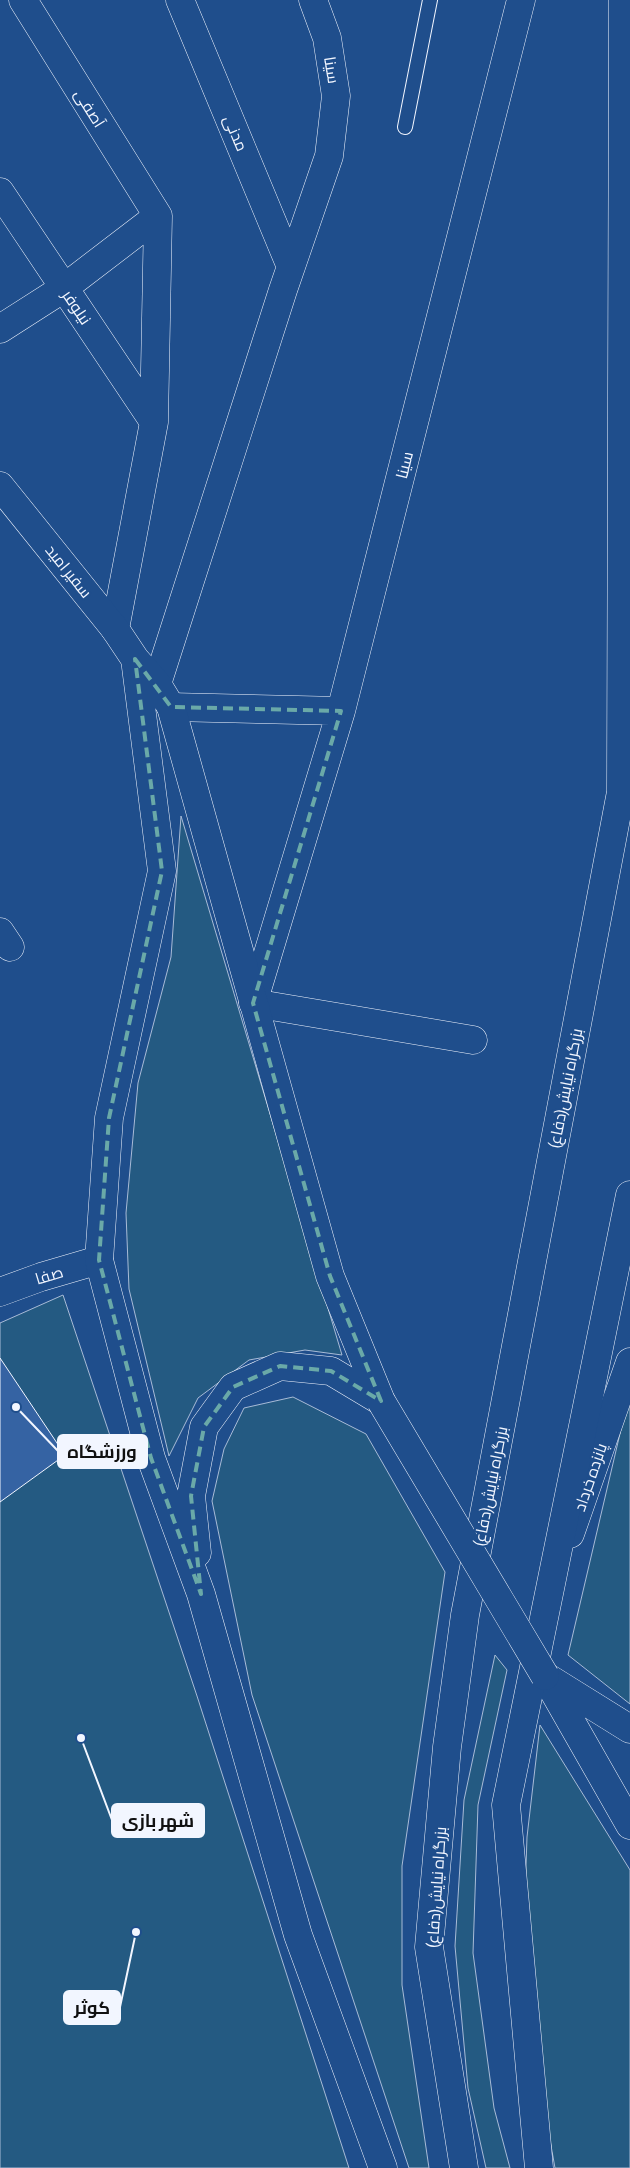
<svg xmlns="http://www.w3.org/2000/svg" width="630" height="2168" font-family="'Asap Condensed',Cairo,sans-serif">
<style>
.green{fill:#245a82;stroke:#a8bbd7}
.building{fill:#3563a3;stroke:#f2f6ff}
.lines{fill:none;stroke-linecap:round;stroke-linejoin:round}
.lane-casing{stroke:#f2f6ff;stroke-width:16}
.street-casing{stroke:#f2f6ff;stroke-width:29}
.secondary-casing{stroke:#f2f6ff;stroke-width:29}
.highway-casing{stroke:#f2f6ff;stroke-width:29}
.lane{stroke:#1f4e8c;stroke-width:14}
.street{stroke:#1f4e8c;stroke-width:28}
.secondary{stroke:#1f4e8c;stroke-width:28}
.highway{stroke:#1f4e8c;stroke-width:28}
.secondary-bridge-casing{stroke:#f2f6ff;stroke-width:29;stroke-linecap:butt}
.secondary-bridge{stroke:#1f4e8c;stroke-width:28}
.marked{fill:none;stroke:#6aa9a8;stroke-width:4;stroke-dasharray:10 6;stroke-linejoin:round}
.labels{text-anchor:middle;stroke-width:4;stroke-linejoin:round;paint-order:stroke}
.street-label{font-size:16px;fill:#f2f6ff;stroke:#1f4e8c}
.leader{fill:none;stroke:#f2f6ff;stroke-width:2}
.callout-dot{fill:#f2f6ff;stroke:#1f4e8c;stroke-width:2}
.callout{fill:#f2f6ff;stroke:#f2f6ff;stroke-width:2}
.callout-label{font-size:18px;text-anchor:middle;font-weight:bold;fill:#111}
</style>
<rect width="100%" height="100%" fill="#1f4e8c"/>
<path class="green" d="M181 816 342 1355 305 1350 249 1360 198 1398 169 1456 129 1289 126 1213 138 1083 171 957Z
M63 1295 197 1696 349 2168H0V1323Z
M630 1391V1704L568 1655Z
M293 1397 366 1434 445 1572 402 1866V1985L429 2168H409L252 1695 212 1501 224 1449 244 1408Z
M495 1655 507 1670 478 1805 473 1953 494 2108 510 2168H486L468 2088 455 1946 464 1800Z
M540 1725 630 1870V2168H555L522 1983 527 1837Z"/>
<path class="building" d="M0 1358 65 1455 0 1502Z"/>
<g class="lines">
<defs>
<path id="lane" d="M405 127 430 0"/>
<path id="street" d="M23 0 158 216
M180 0 291 267
M0 192 154 422
M0 329 64 288 158 216
M115 629 154 422 158 216
M157 684 283 290 329 156 336 96 327 38 313 0
M171 707 341 711 521 0
M341 711 253 1003 473 1040
M0 932 10 947
M0 1292 41 1277 99 1260
M570 1534 630 1362"/>
<path id="secondary" d="M0 486 115 629 135 659 157 684 171 707 330 1276 381 1401
M135 659 162 871 109 1118 99 1260 151 1458 201 1594 298 1935 383 2168
M197 1553 191 1496 204 1427 233 1387 280 1366 331 1371 381 1401
M545 1676 630 1825
M548 1678 630 1729"/>
<path id="highway" d="M464 2168 429 1947 447 1747 465 1615 621 792 623 0
M539 2168 506 1805 630 1195"/>
</defs>
<use href="#lane" class="lane-casing"/>
<use href="#street" class="street-casing"/>
<use href="#secondary" class="secondary-casing"/>
<use href="#highway" class="highway-casing"/>
<use href="#lane" class="lane"/>
<use href="#street" class="street"/>
<use href="#secondary" class="secondary"/>
<use href="#highway" class="highway"/>
<defs>
<path id="secondary-bridge" d="M381 1401 545 1676"/>
</defs>
<use href="#secondary-bridge" class="secondary-bridge-casing"/>
<use href="#secondary-bridge" class="secondary-bridge"/>
</g>
<path class="marked" d="M135 659 171 707 341 711 253 1003 330 1276 381 1401 331 1371 280 1366 233 1387 204 1427 191 1496 201 1594 151 1458 99 1260 109 1118 162 871Z"/>
<g class="labels">
<g class="street-label">
<text transform="translate(332 70) rotate(81)" y="6">سینا</text>
<text transform="translate(90 108) rotate(58)" y="6">آصفی</text>
<text transform="translate(236 133) rotate(67)" y="6">مدنی</text>
<text transform="translate(77 307) rotate(56)" y="6">نیلوفر</text>
<text transform="translate(404 465) rotate(-76)" y="6">سینا</text>
<text transform="translate(69 571) rotate(51)" y="6">سفیر امید</text>
<text transform="translate(565 1088) rotate(-79)" y="6">بزرگراه نیایش(دفاع)</text>
<text transform="translate(49 1275) rotate(-17)" y="6">صفا</text>
<text transform="translate(590 1477) rotate(-71)" y="6">پانزده خرداد</text>
<text transform="translate(490 1486) rotate(-79)" y="6">بزرگراه نیایش(دفاع)</text>
<text transform="translate(436 1887) rotate(-86)" y="6">بزرگراه نیایش(دفاع)</text>
</g>
</g>
<path class="leader" d="M16 1407L58 1451M81 1738L112 1820M136 1932L120 2007"/>
<g class="callout-dot">
<circle cx="16" cy="1407" r="5"/>
<circle cx="81" cy="1738" r="5"/>
<circle cx="136" cy="1932" r="5"/>
</g>
<g class="callout">
<rect x="58" y="1435" width="89" height="33" rx="5"/>
<rect x="112" y="1804" width="92" height="33" rx="5"/>
<rect x="64" y="1991" width="56" height="33" rx="5"/>
</g>
<g class="callout-label">
<text x="102" y="1458">ورزشگاه</text>
<text x="158" y="1827">شهر بازی</text>
<text x="92" y="2014">کوثر</text>
</g>
</svg>
